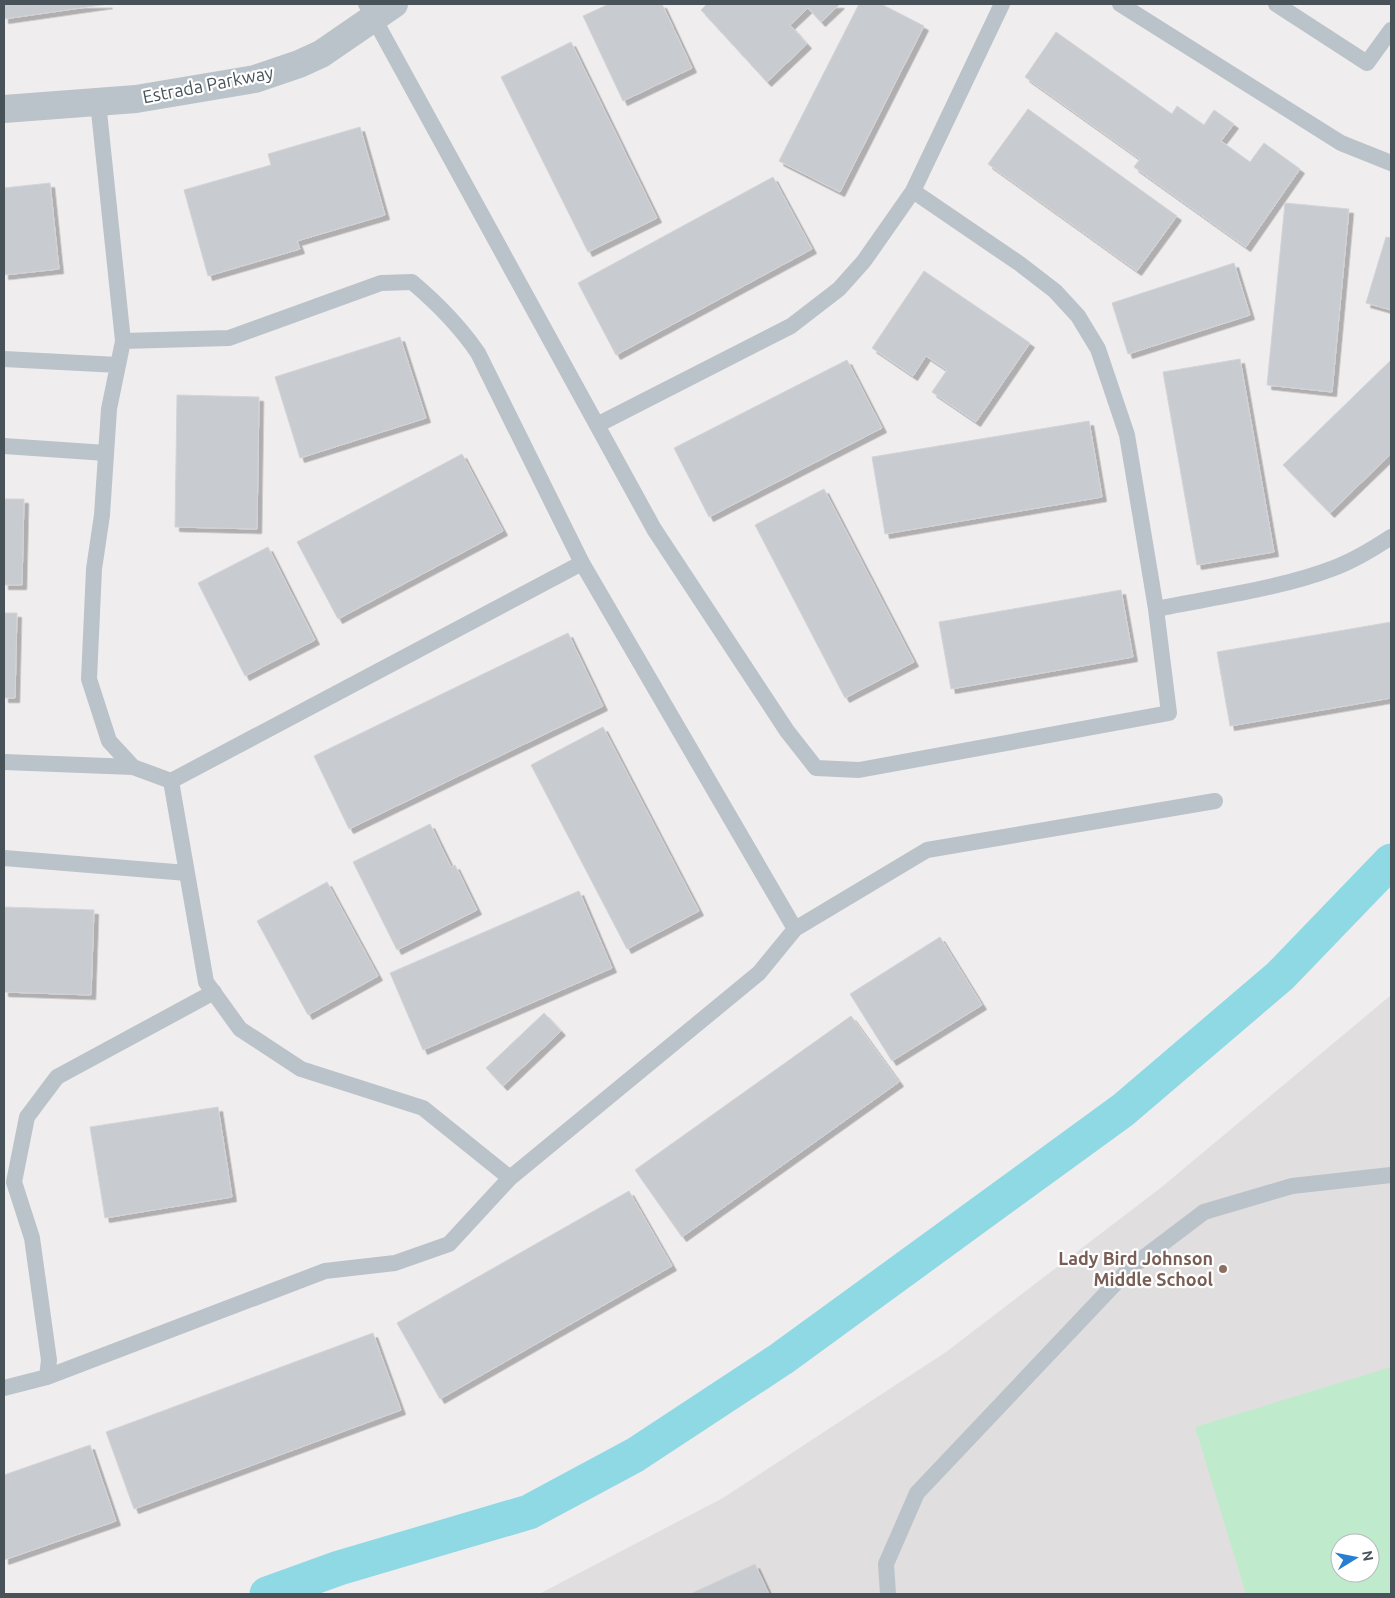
<svg xmlns="http://www.w3.org/2000/svg" width="1395" height="1598" font-family="Ubuntu,sans-serif">
<style>
.education{fill:#e1dedf;fill-rule:evenodd}
.green{fill:#bfebcc;fill-rule:evenodd}
.lines{fill:none;stroke-linecap:round;stroke-linejoin:round}
.canal{stroke:#8fd9e4;stroke-width:35}
.building{fill:#c8cbd0;stroke:#d2d4d8;filter:url(#shadow)}
.service{stroke:#bac3c9;stroke-width:16}
.tertiary{stroke:#bac3c9;stroke-width:28}
.education-dot{fill:#8d6e63;stroke:#fff;stroke-width:2}
.labels{text-anchor:middle;stroke-width:4.5;stroke-linejoin:round;paint-order:stroke}
.street-label{font-size:18px;fill:#475259;stroke:#fff}
.education-label{font-size:18px;font-weight:bold;fill:#785e54;stroke:#fff;text-anchor:end}
</style>
<defs>
<filter id="shadow"><feDropShadow dx="4.5" dy="4.5" stdDeviation="0" flood-color="#0004"/></filter>
</defs>
<rect width="100%" height="100%" fill="#f0edee"/>
<path class="education" d="M1391 995V1594H539L723 1498 946 1352 1163 1186ZM1340 1543H1370V1573H1340Z"/>
<path class="green" d="M1391 1367V1594H1246L1195 1427ZM1340 1543H1370V1573H1340Z"/>
<g class="lines">
<path class="canal" d="M267 1594 339 1568 529 1512 635 1455 781 1359 1123 1110 1280 976 1391 861"/>
</g>
<path class="building" d="M4 4H108L4 19Z
M609 4H662L692 68 623 101 583 16Z
M707 4H840L821 22 808 8 790 25 807 44 767 82 701 10Z
M859 4H881L924 26 840 192 779 161Z
M1056 32 1172 114 1177 106 1204 125 1214 110 1234 124 1221 141 1250 162 1264 143 1300 169 1246 247 1134 167 1140 159 1025 77Z
M571 42 657 218 588 252 501 77Z
M1028 109 1177 216 1137 271 988 164Z
M360 127 385 215 297 241 300 249 208 276 184 190 271 165 268 154Z
M773 177 812 249 616 355 578 283Z
M50 183 59 269 4 275V188Z
M1285 203 1349 209 1332 392 1267 385Z
M1386 237 1391 238V310L1366 303Z
M1234 263 1250 315 1128 354 1112 303Z
M924 271 1030 343 976 422 932 392 947 370 926 356 913 376 872 348Z
M400 337 426 418 300 458 275 377Z
M1240 359 1274 552 1197 565 1163 372Z
M847 360 882 428 709 517 674 448Z
M1391 360V454L1330 513 1283 465Z
M177 395 259 397 257 529 175 527Z
M1089 421 1102 497 885 534 872 457Z
M462 454 503 531 338 619 297 542Z
M824 489 914 662 845 698 755 525Z
M4 499H24L22 585H4Z
M268 547 315 640 245 676 198 583Z
M1121 590 1133 657 951 689 939 622Z
M4 613H17L15 698H4Z
M1391 622V698L1230 726 1217 652Z
M568 633 603 706 349 829 314 756Z
M603 727 699 911 627 949 531 765Z
M430 824 451 867 455 865 477 910 397 950 353 862Z
M327 882 378 976 308 1015 257 921Z
M579 891 612 968 423 1050 390 973Z
M4 907 94 910 91 995 4 992Z
M940 937 982 1005 892 1061 850 994Z
M544 1013 561 1031 503 1086 486 1068Z
M851 1016 899 1082 682 1237 635 1170Z
M218 1107 232 1197 105 1218 90 1127Z
M629 1191 672 1266 440 1399 397 1323Z
M373 1333 401 1410 134 1509 106 1432Z
M90 1445 116 1521 4 1560V1475Z
M755 1564 769 1594H690Z"/>
<g class="lines">
<path class="service" d="M366 4 654 529 787 731 816 768 859 770 1169 713 1156 609 1127 435 1098 349 1078 316 1055 291 1020 264 913 191
M1120 4 1341 143 1391 163
M1276 4 1367 63 1391 30
M98 102 123 341 109 409 102 515 94 569 89 679 109 741 133 767 171 781 582 563
M123 341 229 338 381 283 412 282C438 304 459 325 478 353L582 563 795 929
M4 359 118 365
M597 425 791 326 839 289 864 261 913 191 1002 4
M4 446 106 453
M1156 609C1214 597 1279 589 1334 568 1355 560 1373 549 1391 537
M4 762 133 767
M171 781 206 982 240 1029 301 1069 423 1108 510 1178 759 973 795 929 927 850 1215 801
M4 858 187 873
M47 1377 325 1271 395 1263 449 1244 510 1178
M4 1388 47 1377 49 1360 32 1238 14 1182 27 1117 57 1077 214 992
M888 1594 886 1564 917 1493 1130 1268 1204 1212 1292 1186 1391 1175"/>
<path class="tertiary" d="M4 109 136 99 255 79 299 64 321 54 394 4"/>
</g>
<circle class="education-dot" cx="1223" cy="1269" r="5"/>
<g class="labels">
<g class="street-label">
<text transform="translate(208 85) rotate(-11)" y="6">Estrada Parkway</text>
</g>
<g class="education-label">
<text x="1213" y="1265">Lady Bird Johnson<tspan x="1213" dy="21">Middle School</tspan></text>
</g>
</g>
<rect width="1395" height="1598" fill="none" stroke="#475259" stroke-width="10"/>
<g transform="translate(1355 1558) rotate(80)"><circle r="24" fill="#ffffff" stroke="#b5babd"/>
<path d="M0-4L9 19L0 12L-9 19Z" fill="#287ed0"/>
<text y="-8" font-size="14" font-weight="bold" text-anchor="middle" fill="#475259">N</text>
</g>
</svg>
